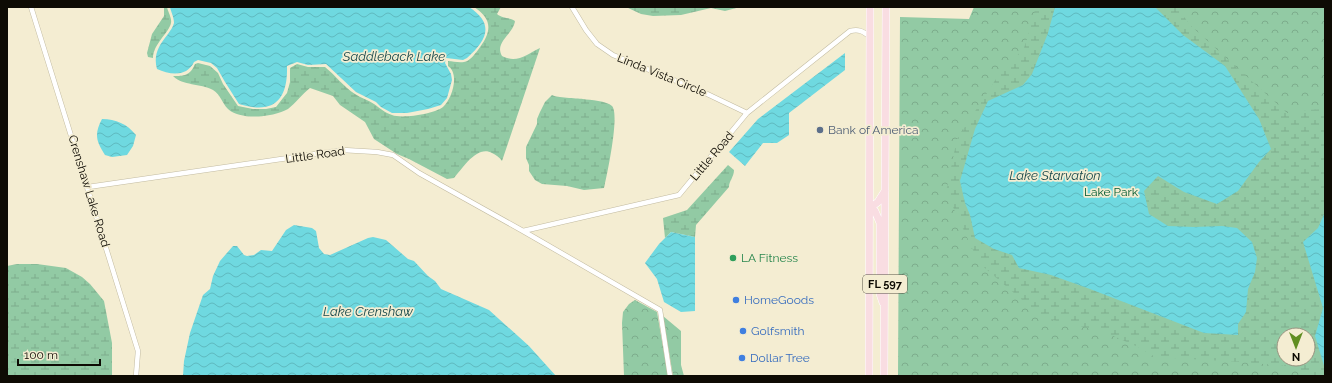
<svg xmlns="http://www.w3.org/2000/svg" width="1332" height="383" font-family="Raleway,sans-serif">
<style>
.forest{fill:url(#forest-crowns);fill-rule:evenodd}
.wetland{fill:url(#wetland-marsh);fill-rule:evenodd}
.water{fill:url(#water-waves)}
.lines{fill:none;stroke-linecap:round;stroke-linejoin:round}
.street-casing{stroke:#c2bba1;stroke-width:5.5}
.primary-casing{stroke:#fff;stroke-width:8}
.street{stroke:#fff;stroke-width:4.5}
.primary{stroke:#f9dde2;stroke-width:7}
.service-dot{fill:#5c6f8a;stroke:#f4edd2;stroke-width:1.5}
.leisure-dot{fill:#2e9e5b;stroke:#f4edd2;stroke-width:1.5}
.shop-dot{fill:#3f7fe0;stroke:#f4edd2;stroke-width:1.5}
.labels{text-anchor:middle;stroke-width:3.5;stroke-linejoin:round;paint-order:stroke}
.shield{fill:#f4edd2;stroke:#534f42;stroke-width:1}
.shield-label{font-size:11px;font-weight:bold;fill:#0e0b04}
.street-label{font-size:12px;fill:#0e0b04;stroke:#f4edd2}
.service-label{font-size:12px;fill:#4e5e75;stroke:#f4edd2;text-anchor:start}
.park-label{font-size:12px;fill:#005a30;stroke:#f4edd2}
.leisure-label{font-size:12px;fill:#27864d;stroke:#f4edd2;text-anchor:start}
.shop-label{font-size:12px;fill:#366cbe;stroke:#f4edd2;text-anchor:start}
.water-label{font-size:13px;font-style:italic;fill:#17484b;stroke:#f4edd2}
</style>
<defs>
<pattern id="forest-crowns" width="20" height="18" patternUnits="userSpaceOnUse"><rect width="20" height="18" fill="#92caa4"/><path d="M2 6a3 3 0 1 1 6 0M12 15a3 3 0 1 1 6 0" fill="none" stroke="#7dac8c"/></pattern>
<pattern id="wetland-marsh" width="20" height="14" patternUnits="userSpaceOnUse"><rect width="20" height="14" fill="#92caa4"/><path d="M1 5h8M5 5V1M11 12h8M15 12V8" fill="none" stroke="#7dac8c"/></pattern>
<pattern id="water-waves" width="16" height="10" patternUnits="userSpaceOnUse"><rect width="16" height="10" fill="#6fd9e0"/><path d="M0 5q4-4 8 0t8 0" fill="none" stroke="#5fb9bf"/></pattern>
</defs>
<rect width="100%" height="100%" fill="#f4edd2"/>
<path class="forest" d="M974 7H1325V376H898L900 17 969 19ZM1284 335H1308V359H1284Z
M635 300 657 312 668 376H624L622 323 623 312 629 304Z
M663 316 681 331V365L684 376H673Z"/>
<path class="wetland" d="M164 7H167C168 12 172 18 171 23 169 33 153 44 153 58L148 57 147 53 152 34 164 16Z
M474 7H501L497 14C503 19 509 17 515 21 513 35 494 42 502 56 517 64 527 54 540 48L502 161C499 157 496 155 492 153 477 145 463 168 454 178L447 179 409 159 397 154 374 139 365 122 340 105 333 96 310 88C302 94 296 103 288 109 274 117 241 121 228 109 222 103 221 95 213 90 200 83 183 86 173 76 184 76 190 76 195 64L198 63 210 66 218 73 223 84 238 106 253 109H266L276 107 283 98 287 93 290 82V68L297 64 308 67H325C335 75 344 87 355 94 361 98 368 100 374 104 380 108 385 113 392 115 402 119 434 114 443 107 452 99 460 74 448 66V61C453 61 458 63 464 62 470 61 474 55 478 50 491 33 494 20 474 7Z
M626 7H740L725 11 711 8 681 15 653 16 641 14Z
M1037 7H1177L1190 25 1287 113 1307 110 1325 109V376H1307L1297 367 1242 362 1155 357 1138 347 1102 331 1043 318 979 263 946 192 957 139 996 79 1024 48ZM1284 335H1308V359H1284Z
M552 95C557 98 576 98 583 99 590 100 607 101 612 106 620 114 607 175 604 188L584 190 567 186 542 184 535 180 529 171V165L526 158V147L537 124V119L540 112 545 102Z
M728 165 734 170C734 177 729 181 729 187L696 225 695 237 671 232 665 238 663 218 687 210Z
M17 264H37L66 268 82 277 90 284 104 301 112 343V376H7V266Z"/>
<path class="water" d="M170 7H469C495 24 487 40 467 58L463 60 446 58 445 63 451 74 452 80 447 98 441 105 428 109 407 113H392L381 107 376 102 356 92 326 64 308 65 297 62 287 66C288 100 274 115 239 104L225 82 217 68 211 63 198 60 194 62C187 77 170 75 157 69 153 55 159 45 168 34 170 31 173 27 174 23 174 17 171 12 170 7Z
M1055 7H1155L1183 35 1225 66 1259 119 1271 149 1259 162 1238 191 1217 204 1184 192 1158 176 1144 191 1149 214 1168 226 1194 227 1222 226 1237 228 1252 242 1257 258 1255 272 1248 289 1246 312 1238 324V335L1204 333 1090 289 1051 275 1019 268 1012 255 994 249 975 238 970 215 965 203 960 181 975 129 988 101 1023 85 1032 74 1048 33Z
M845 53V70L789 113V135L777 143H763L745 166 729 152 758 119Z
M102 119C116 119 127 124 136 135L133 146 127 155 112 157 105 155C96 141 94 134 102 119Z
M1325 212V369L1315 336 1323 308 1303 242 1318 228Z
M294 225 312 228 316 231 319 248 324 254 330 255 368 238 373 237 386 240 408 259 414 261 428 276 435 281 441 289 489 310 529 346 556 376H183L184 361 190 333 203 295 210 289 213 276 220 261 233 246H237L244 255 247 256 254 255 261 250 272 251 286 230Z
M671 232 695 237V311L681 312 664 302 657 279 645 263 659 244Z"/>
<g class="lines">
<defs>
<path id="street" d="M31 7 138 351 136 376
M572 7 586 30 597 44 613 55 703 92 747 113
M88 187 343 150 377 152 393 155 419 173 523 231 679 195 747 113 850 31C859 29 863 31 870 37
M523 231 660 310 670 376"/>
<path id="primary" d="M870 208 875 211 880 223V294L883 303
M870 208 878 202 885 191
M869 376 870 7
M884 376 886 7"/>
</defs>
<use href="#street" class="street-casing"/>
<use href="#primary" class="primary-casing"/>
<use href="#street" class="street"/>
<use href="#primary" class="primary"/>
</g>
<circle class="service-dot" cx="820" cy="130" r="4"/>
<circle class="leisure-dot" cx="733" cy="258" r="4"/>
<g class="shop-dot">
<circle cx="736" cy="300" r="4"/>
<circle cx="743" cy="331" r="4"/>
<circle cx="742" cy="358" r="4"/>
</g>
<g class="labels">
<rect class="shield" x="863" y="275" width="44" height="18" rx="3"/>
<g class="shield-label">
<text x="885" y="288">FL 597</text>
</g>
<g class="street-label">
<text transform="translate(662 75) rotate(22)" y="4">Linda Vista Circle</text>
<text transform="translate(315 155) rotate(-8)" y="4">Little Road</text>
<text transform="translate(712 156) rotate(-50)" y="4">Little Road</text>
<text transform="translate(89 191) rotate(73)" y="4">Crenshaw Lake Road</text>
</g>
<g class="service-label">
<text x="828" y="134">Bank of America</text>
</g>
<g class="park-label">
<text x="1111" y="196">Lake Park</text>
</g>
<g class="leisure-label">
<text x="741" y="262">LA Fitness</text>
</g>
<g class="shop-label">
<text x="744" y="304">HomeGoods</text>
<text x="751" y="335">Golfsmith</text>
<text x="750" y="362">Dollar Tree</text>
</g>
<g class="water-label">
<text x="394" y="61">Saddleback Lake</text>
<text x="1055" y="180">Lake Starvation</text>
<text x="368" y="316">Lake Crenshaw</text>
</g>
</g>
<rect width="1332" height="383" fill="none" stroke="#0e0b04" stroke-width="16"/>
<g transform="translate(1296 347) rotate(180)"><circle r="19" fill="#f4edd2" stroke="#989380"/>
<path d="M0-3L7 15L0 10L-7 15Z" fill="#618e21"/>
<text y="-6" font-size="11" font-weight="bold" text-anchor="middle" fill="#0e0b04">N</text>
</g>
<path d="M18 359v6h82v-6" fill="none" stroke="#0e0b04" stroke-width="2"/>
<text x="24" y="359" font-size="12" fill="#0e0b04" stroke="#f4edd2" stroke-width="3" paint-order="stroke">100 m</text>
</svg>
